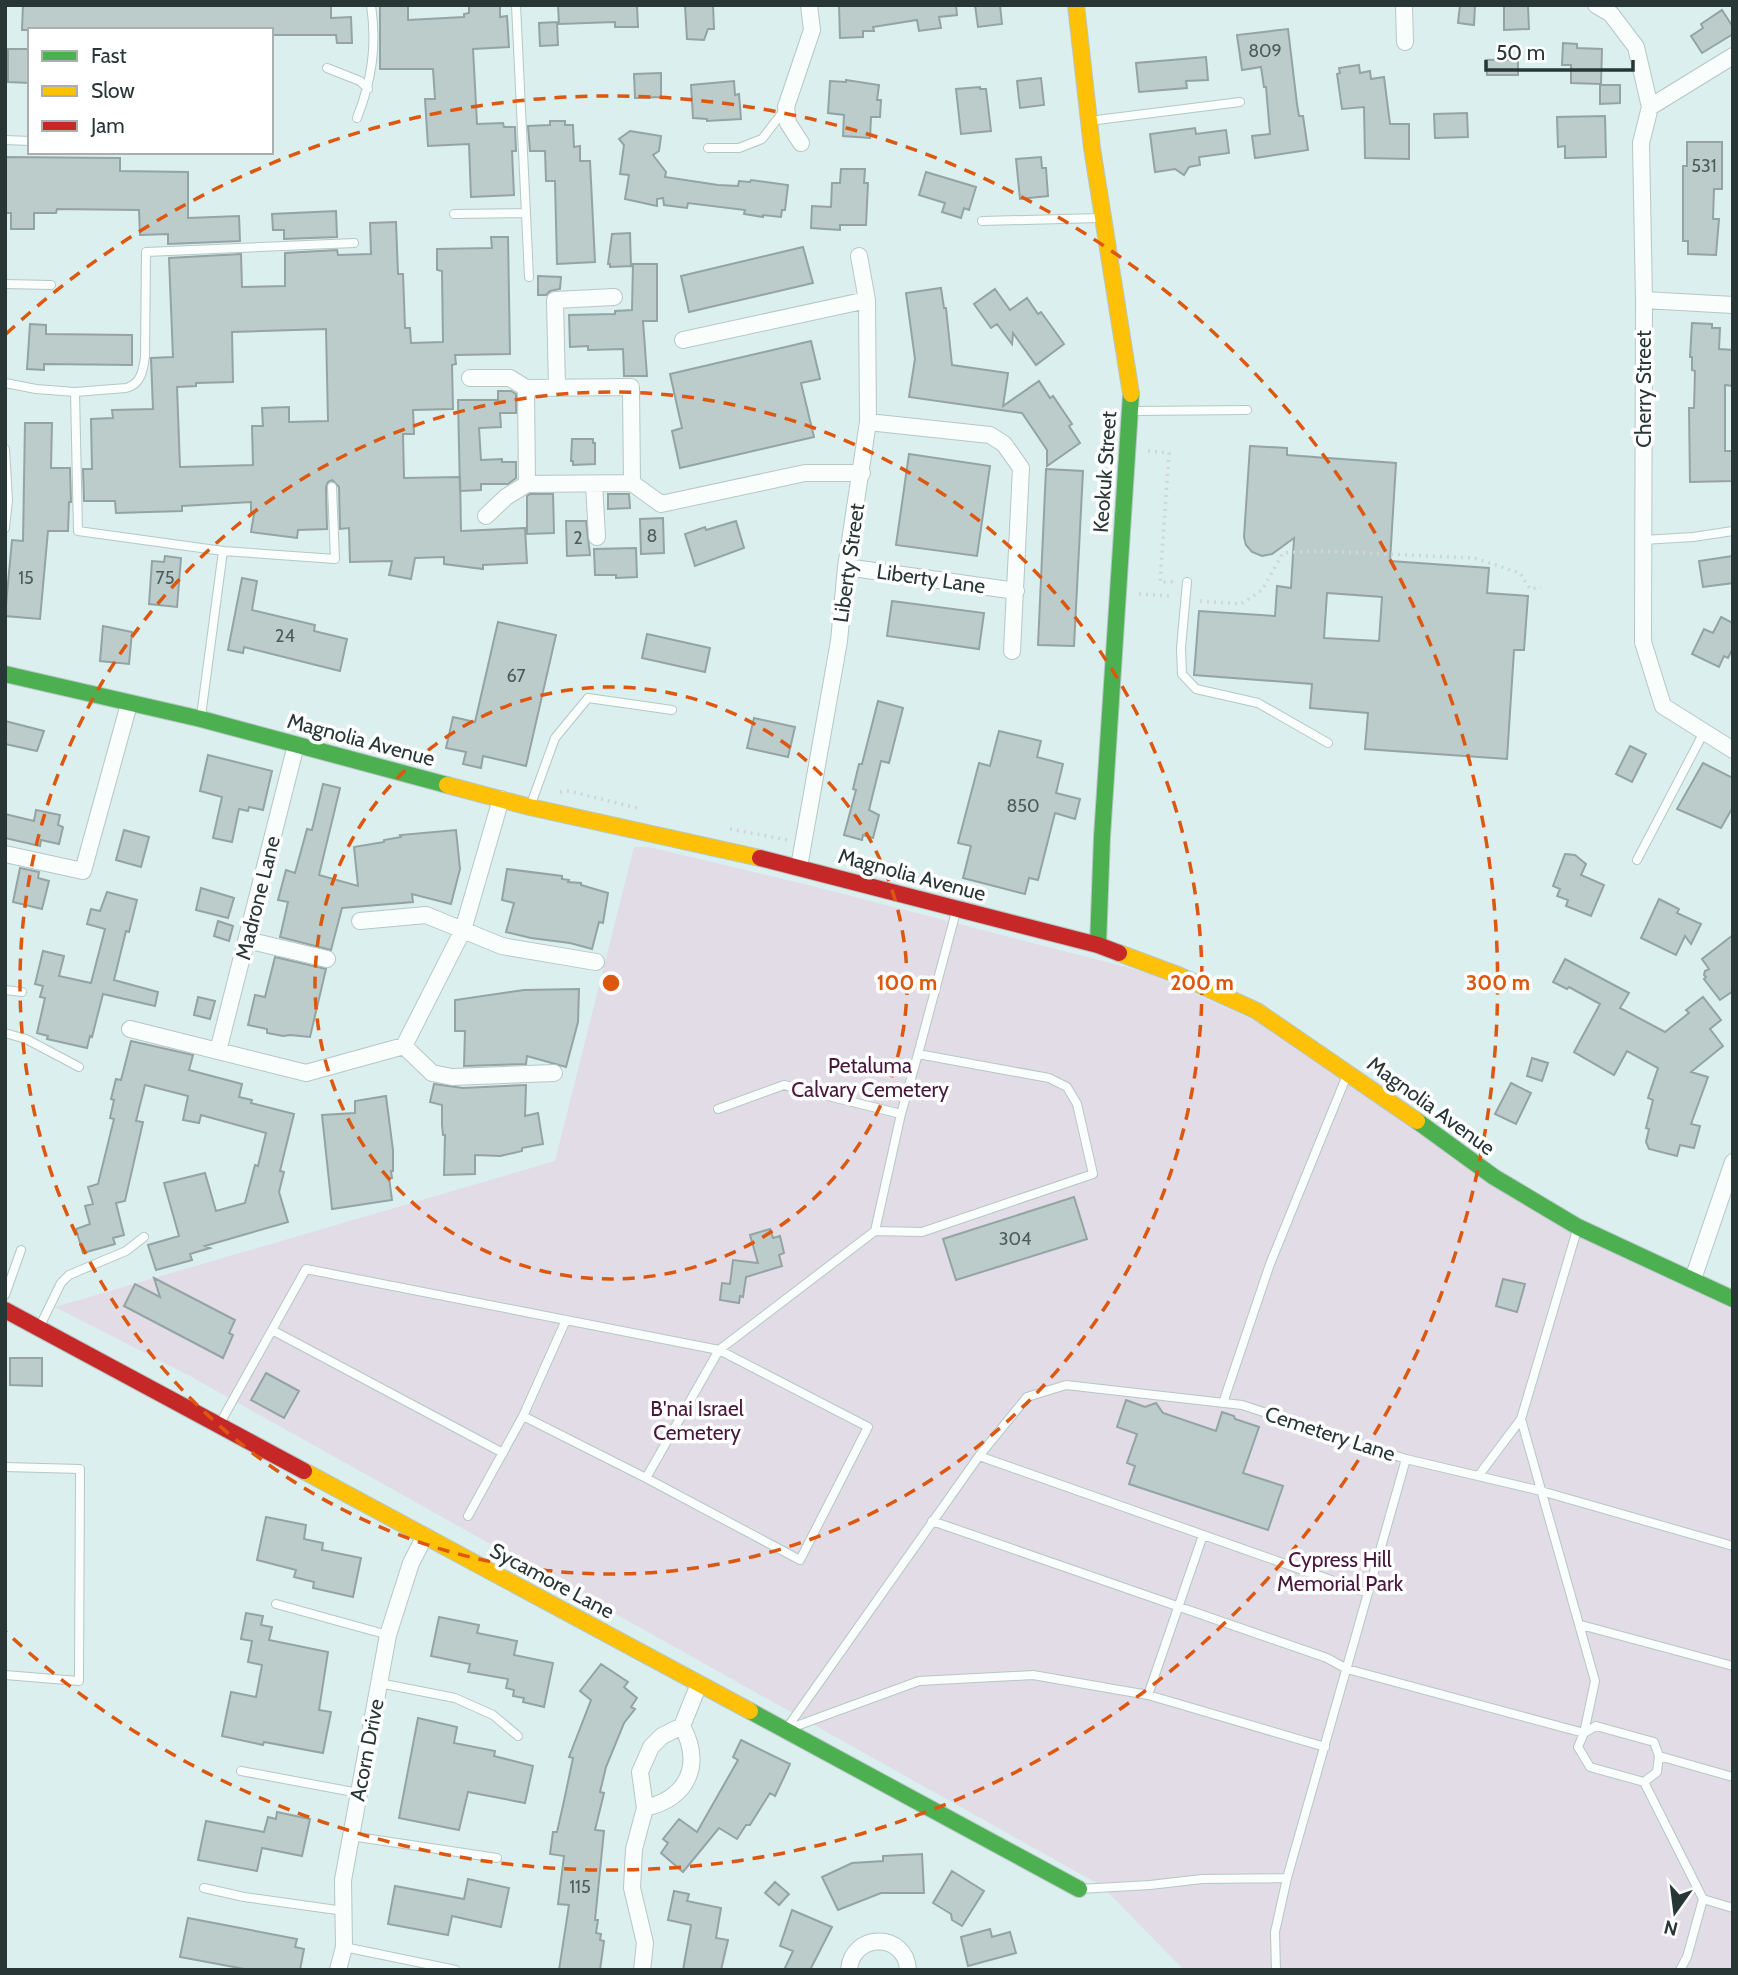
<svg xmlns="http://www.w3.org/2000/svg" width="1738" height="1975" font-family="Cabin,sans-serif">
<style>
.green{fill:#e1dce5}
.building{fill:#bccccb;stroke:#93a4a3;stroke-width:2;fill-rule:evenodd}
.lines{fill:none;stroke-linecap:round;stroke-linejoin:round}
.lane-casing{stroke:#b6c7c6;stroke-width:10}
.street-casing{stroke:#b6c7c6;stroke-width:18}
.fast-casing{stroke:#b6c7c6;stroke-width:18}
.slow-casing{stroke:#b6c7c6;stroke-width:18}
.jam-casing{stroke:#b6c7c6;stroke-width:18}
.path{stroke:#d0d6d6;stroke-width:3.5;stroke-dasharray:2 5;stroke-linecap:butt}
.lane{stroke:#f9fdfc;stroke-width:8}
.street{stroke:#f9fdfc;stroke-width:16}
.fast{stroke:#4caf50;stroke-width:16}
.slow{stroke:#ffc107;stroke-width:16}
.jam{stroke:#c62828;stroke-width:16}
.ring{fill:none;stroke:#de570e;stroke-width:3.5;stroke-dasharray:12 9}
.labels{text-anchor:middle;stroke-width:7;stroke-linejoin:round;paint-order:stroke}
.number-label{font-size:18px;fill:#4d5c5b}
.street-label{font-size:21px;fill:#283736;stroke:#fff}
.park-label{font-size:21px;fill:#4a173c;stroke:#fff}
.centre{fill:#de570e;stroke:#fff;stroke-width:3.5}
.ring-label{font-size:21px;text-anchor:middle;font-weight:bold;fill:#de570e;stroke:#fff;stroke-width:7;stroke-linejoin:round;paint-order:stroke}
</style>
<rect width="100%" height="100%" fill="#daefee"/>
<path class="green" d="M634 847H649L812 886 1149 973 1267 1026 1628 1258 1733 1310V1970H1184L1102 1886 190 1376 55 1307 555 1161Z"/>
<path class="building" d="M23 5H331V18L351 17 352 43H337L336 35H271V30H22Z
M380 5H408V20L464 17V14L469 13V5H500V17L507 16 509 47 473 49 477 124 503 123 504 127H515L516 151H512L514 195 471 197 469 144 428 146 425 99H435L433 69H380Z
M558 5H637L638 27H615V22L559 24Z
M685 5H713L714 29H708L704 40 687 39Z
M839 5H956L957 15 939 17 941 28 919 31 917 20 873 27 874 31H863V37L840 38Z
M975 5H1000L1002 24 978 27Z
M1460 5H1475L1474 25 1458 23Z
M1504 5H1528L1529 29 1504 30Z
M1722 10 1733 27V34L1702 53 1691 36 1703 28 1701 24Z
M557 22 558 45 540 46 539 23Z
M1288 29 1297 104 1299 116H1303L1308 150 1255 158 1252 136 1270 134 1266 87H1264L1261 67 1242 70 1237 35Z
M1563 43 1577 44V48L1602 49 1601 84 1571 83V65H1562Z
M8 49H30V83L8 82Z
M1206 57 1208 80 1186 81 1187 88 1139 92 1136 63Z
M1518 59V75H1487L1486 60Z
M1359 65 1360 73 1370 71 1371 79 1384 77 1390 124H1409V159L1365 158 1364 107 1342 109 1337 74 1340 73 1339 68Z
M661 73V97L635 98 634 74Z
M1041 78 1044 105 1020 108 1017 81Z
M846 80 879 85 877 100H881L880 117H871L870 138 843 136 844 115 828 113 830 81 846 82Z
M734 81 735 95 739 94 741 119 707 121V119L693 118 691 85Z
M1600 85H1620V103L1600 104Z
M980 87V89H986L991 131 961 134 956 89Z
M1467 113 1468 137 1435 138 1434 114Z
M1605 116 1606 157 1565 158V146L1558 147 1557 117Z
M550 121H565V125H573L574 147 580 146V161H590L595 262 557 264 555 181H546L545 151H530L528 126 550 125Z
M1195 128 1196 134 1226 130 1229 153 1199 157 1200 165 1189 167 1184 175 1175 169 1155 172 1150 134Z
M630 131 661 136 659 151 653 155 666 172 665 177 718 185 738 186 739 181 750 182 751 180 788 185 785 210H782L781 217 763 215V217L744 214 745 210 688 203 687 208 664 205 663 198 657 199V206L625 199 629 175 620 174 624 145 619 139Z
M1687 142H1722V189H1714L1713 219H1719L1716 255 1688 254V241H1683V166H1687Z
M5 157 120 158V171L188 172V218L239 216 240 241 168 244V234L140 235 139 210 57 209 56 213H34V229H11V213H5Z
M1041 157 1042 168H1046L1048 196 1020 199 1016 159Z
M841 169H865L864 183H868L866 225H840V230L811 228 812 206 831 207 832 183H840Z
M926 172 976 187 969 210 964 208 961 218 942 212 945 203 919 195Z
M336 211 337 237 284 239V230H273L272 214Z
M396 222 398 274H403L405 328H410L411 343 443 342 442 271 437 270V249L492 248 491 237H508L510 354 455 355 456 364 452 365 453 409 413 410 414 434H403L404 478 460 477 461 531 525 528 527 563 483 565V569L444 564V557L415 558 411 579 389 575 392 561 350 562 349 528 340 529 339 487 332 480 328 482 326 487 327 529 298 530 297 538 251 532 254 514H251V502L182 506V511L116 513 115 501H84L83 469H92L91 419 113 418 112 410 153 409 151 358 173 357 169 258 241 254 242 287 285 286V253L337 250 338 255 371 254 370 223ZM326 329 328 421 289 422V407L262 408 263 426H252L253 465 180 467 177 387 196 386V383L233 382 232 332Z
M630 233 631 266 610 267V264H608L612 234Z
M803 247 813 283 689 312 681 276Z
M633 264H657V321H643L647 376H624L623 349 588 350V346L570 347 569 315 615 314V311L632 310Z
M538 276 561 277 560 289 550 291 546 295H538Z
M941 288 944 308H946L952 365 1008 373 1003 406 1039 381 1050 398 1053 396 1072 424 1069 426 1080 443 1047 466V450L1022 413 909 397 915 359 906 293Z
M995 289 1010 310 1027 298 1038 314 1041 312 1064 344 1036 365 1013 333 1012 344 997 324 991 328 974 304Z
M1692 323 1712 324V328H1720L1719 349 1733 350V386L1725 385V451H1733V481L1690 482 1689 408H1694L1695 371 1692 370V357H1690Z
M30 324 46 325V334L132 335V365L44 364V370L27 369Z
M811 341 820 379 801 383 814 437 680 468 672 431 682 428 670 374Z
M498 391H511L516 394V413H500L501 427 479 428 481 460 502 459V462H516V478L508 484H481V490L460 491 458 400H498Z
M25 423H52L51 468H70L71 502H69L68 531H48L40 619 5 616 12 540 23 541Z
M572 439H593V443H595V464L573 465V461H571Z
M1250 446 1287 448V455L1396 463 1390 561 1489 568 1487 593 1528 596 1524 650H1514L1507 759 1365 749 1368 713 1310 708 1312 684 1194 675 1199 611 1275 616 1277 586 1291 588 1294 538 1272 554 1262 556 1252 552 1246 545 1244 537ZM1327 593 1382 597 1379 641 1324 638Z
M909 454 990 466 977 556 896 545Z
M1046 469 1083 471 1074 646 1038 645Z
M530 494H553L554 533 527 534V496Z
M608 494H629L630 508 608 509Z
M663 518 664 553 641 554 640 519Z
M566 521H586L590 555 567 556Z
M736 521 744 548 695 566 685 534 705 527 706 530Z
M636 548 637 577 616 578V575H595L594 549Z
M165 556 181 558 177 607 149 604 152 561 164 562Z
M1733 556V583L1703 587 1699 561Z
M242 578 257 581 252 610 315 625 314 631 347 639 340 671 244 647 243 653 228 650Z
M892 601 984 613 979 649 887 636Z
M1721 617 1733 623V648L1728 658 1724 656 1719 667 1692 654 1704 629 1713 633Z
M498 622 556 635 526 766 483 756 481 768 463 764 466 752 446 748 453 717 475 722Z
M103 626 132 632 129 664 100 661Z
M647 634 710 648 705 672 642 658Z
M878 701 903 708 889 763 881 761 869 810 879 815 873 838 863 835 862 840 844 835 856 790 853 789 859 764H862Z
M754 718 795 727 788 757 747 748Z
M5 721 44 731 37 751 5 744Z
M999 731 1041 741 1037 757 1063 764 1056 793 1080 799 1075 819 1055 813 1038 880 1029 878 1025 894 963 878 971 846 958 843 979 763 990 766Z
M1630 746 1646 754 1632 782 1616 774Z
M208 755 272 771 263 810 249 807 248 811 239 809 232 842 213 838 222 797 200 791Z
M1703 763 1733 778V807L1721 828 1677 809Z
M323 784 340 788 319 875 358 886 354 847 384 842V840L401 837 400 835 456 830 460 869 451 904 412 894 413 902 342 908 331 950 280 937 288 902 278 900 286 870 295 873 307 829 312 830Z
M36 810 60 815 58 825 63 827 59 844 41 840 40 846 5 838V814L34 821Z
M124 830 149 837 141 867 116 860Z
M1565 854 1575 855 1586 864 1581 875 1604 885 1591 916 1566 906 1568 900 1557 896 1560 889 1553 886Z
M20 868 39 872 38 878 49 881 42 909 13 902Z
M507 869 562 876V879L569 880 568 882 581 883V885L608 893 603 923 599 922 592 949 570 943 531 938 506 932 514 903 502 900Z
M201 888 234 898 228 918 196 910Z
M107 892 137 900 129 932 126 931 114 980 158 992 155 1006 103 994 92 1037 90 1036 87 1048 47 1039 48 1036 37 1033 45 998 40 997 43 986 35 984 43 951 64 956 59 976 91 983 105 929 87 924 91 909 100 911Z
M1659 899 1679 909 1677 913 1701 924 1691 944 1685 936 1676 955 1641 938Z
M218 921 233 926 229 941 214 936Z
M1733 935V991L1720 1000 1704 979 1706 977 1704 975 1705 971 1709 969 1702 959Z
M275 957 326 969 310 1037 290 1035 283 1036 267 1033V1029L248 1025 255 995 265 997Z
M1565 959 1629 993 1620 1008 1665 1032 1689 1013 1686 1010 1703 997 1721 1020 1710 1029 1723 1046 1691 1072 1708 1077 1691 1124 1700 1126 1694 1148 1680 1145 1677 1156 1649 1149 1646 1142 1649 1129 1646 1128 1653 1100 1648 1098 1658 1068 1627 1051 1614 1075 1574 1052 1600 1004 1569 987 1567 989 1553 982Z
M579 989 578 1022 566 1067 527 1056 526 1064 464 1066 465 1031H455V1000L524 990Z
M198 997 215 1001 210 1019 194 1015Z
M131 1041 193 1055 189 1070 242 1084 239 1097 252 1100 251 1103 294 1114 280 1171 284 1172 279 1192 288 1222 205 1246 210 1248 190 1254 192 1260 156 1270 148 1245 179 1236 164 1183 205 1173 216 1211 245 1203 255 1165 258 1166 266 1133 201 1115 199 1123 183 1120 188 1096 145 1085 136 1121 143 1122 125 1201 116 1203 124 1235 113 1238 115 1244 83 1253 76 1229 90 1224 85 1206 93 1204 88 1187 98 1184 114 1119 110 1118 114 1100 111 1099 116 1079 121 1080Z
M1532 1058 1548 1063 1542 1081 1527 1076Z
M1511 1083 1531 1093 1516 1124 1495 1114Z
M434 1084 463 1088 526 1085 525 1116 538 1113 543 1144 522 1148V1151L500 1156 475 1155V1174L444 1175 445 1135H443L442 1125V1105L430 1102Z
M386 1096 393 1150V1171H391L392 1178H389L392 1200 332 1209 322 1115 355 1113V1101Z
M1074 1197 1087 1239 956 1280 943 1239Z
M770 1229 773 1238 780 1236 784 1253 779 1255 782 1266 746 1277 743 1297 740 1296 739 1303 720 1300 722 1283 730 1284 733 1260 758 1263 750 1235Z
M154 1278 235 1320 229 1333 233 1335 223 1358 124 1306 135 1284 160 1297Z
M1503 1279 1525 1284 1517 1312 1496 1306Z
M10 1358H42V1386L10 1385Z
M266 1373 299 1391 284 1418 251 1400Z
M1126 1400 1145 1407 1156 1403 1163 1413 1216 1431 1222 1412 1234 1416 1235 1419 1259 1427 1243 1473 1283 1486 1268 1530 1129 1484 1135 1466 1127 1463 1137 1434 1117 1427Z
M266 1517 306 1525 304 1539 323 1543 322 1550 361 1558 353 1597 313 1588 314 1582 294 1577 296 1570 257 1560Z
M246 1613 263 1616 261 1625 272 1627 269 1640 328 1652 319 1710 331 1712 323 1753 264 1742 263 1745 222 1736 231 1692 256 1697 262 1665 248 1662 252 1641 241 1639Z
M439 1617 479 1625 477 1633 517 1641 514 1655 553 1663 544 1707 523 1702 524 1698 513 1696 514 1690 506 1688 508 1679 468 1672 470 1664 431 1656Z
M601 1664 628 1682 624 1687 637 1698 631 1707 635 1709 624 1723 606 1767 600 1792 604 1793 595 1830 604 1831 595 1920H598L596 1933 601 1934 600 1940 604 1941 600 1970H559L569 1905 558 1904 564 1856 550 1854 553 1832H557L564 1801 573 1758 569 1757 591 1700 580 1691Z
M418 1718 457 1727 454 1743 495 1751 494 1756 533 1766 525 1803 468 1792 459 1830 399 1818Z
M741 1740 790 1764 784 1777 775 1796 770 1793 750 1825H746L737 1839 719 1828 683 1872 661 1853 668 1843 663 1839 679 1819 697 1832 738 1760 733 1757Z
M277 1812 310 1819 302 1856 262 1848 257 1871 198 1860 206 1821 264 1832 268 1817 276 1819Z
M922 1854 924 1893H881L838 1910 822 1877 852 1863 883 1861V1856Z
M952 1871 984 1891 962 1926 952 1920 951 1914 933 1903Z
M468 1879 509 1888 501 1927 452 1916 448 1935 388 1924 395 1886 464 1899Z
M775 1882 789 1894 779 1905 765 1893Z
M674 1891 689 1894 687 1901 721 1908 716 1938 728 1940 721 1970H683L691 1925 668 1920Z
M792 1910 832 1927 810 1970H784L793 1951 780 1946Z
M188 1918 297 1939 295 1947 304 1949 300 1970H250L180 1957Z
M990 1929 992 1937 1010 1932 1016 1953 968 1966 961 1937Z"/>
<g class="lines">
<defs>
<path id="lane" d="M516 5 529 277
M327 68 360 81 368 89
M357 118C372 80 377 45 371 5
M1089 121 1240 102
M5 140 30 141
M708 148H739L762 139 786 108
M454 214 526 213
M982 221 1100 218
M5 284 51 285
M5 383 36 389 75 392
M1133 411 1247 410
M5 449 8 500 5 528
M1643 540 1693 537 1733 531
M223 551 78 531 75 392 126 388C141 384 143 371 145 357L146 252 354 243
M1187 582 1181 648 1182 674 1196 689 1258 703 1328 743
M201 716 223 551 335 559 332 487
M531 804 555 738 588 698 672 710
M1637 860 1704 732
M5 990 22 992
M5 1033 26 1039 79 1067
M918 1054 957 908
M718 1109 784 1085 901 1114
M5 1295 21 1250
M39 1328 61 1283 69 1275 126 1251 144 1237
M272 1330 503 1453
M719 1350 868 1427 800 1560 646 1478Z
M1223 1403 1270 1264 1347 1075
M523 1416 566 1320
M219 1425 306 1269 719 1350 875 1231 901 1114 918 1054 1049 1078 1067 1087 1077 1104 1093 1174 922 1232 875 1231
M979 1456 1368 1593
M1406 1459 1541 1491 1733 1546
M5 1467 80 1469 79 1681 5 1675
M1479 1475 1521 1419
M468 1516 523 1416 646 1478
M932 1521 1327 1658 1347 1669 1584 1733 1596 1726 1654 1742 1659 1756 1657 1772 1644 1782 1590 1767 1578 1747 1584 1733 1595 1681 1521 1419 1577 1230
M276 1604 388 1635
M1581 1625 1733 1666
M379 1683 455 1698 493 1715 518 1736
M1148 1695 1203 1535
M787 1728 979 1456 1027 1397 1066 1385 1242 1405 1406 1459 1287 1878 1202 1879 1150 1885 1079 1889
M788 1729 919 1681 1033 1675 1148 1695 1325 1747
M1659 1756 1733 1777
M241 1771 359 1793
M1644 1782 1703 1899 1687 1957 1680 1970
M351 1836 497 1858
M204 1888 244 1897 344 1911
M1703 1899 1733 1908
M344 1947 456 1970
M1276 1970 1275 1932 1287 1878"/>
<path id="street" d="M1404 5 1405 42
M1596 5 1611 14 1636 47 1650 107 1641 143 1644 300 1643 642 1663 706 1733 750
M1650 107 1733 56
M801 143 788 123 786 107 812 30 809 5
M1644 300 1733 305
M683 340 867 300
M470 378H510L526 388
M631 387 632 483 527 484 526 388Z
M557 388 555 300 614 297
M868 422 990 435 1004 444 1021 468 1012 651
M632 483 661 504 805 473H862
M594 484 597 537
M486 516 506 497 527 484
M846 567 1016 591
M5 854 83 871 129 704
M799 867 839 641 846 567 868 422 867 300 859 256
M360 921 426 915 502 946 596 962
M247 940 327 959
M130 1029 306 1073 404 1046 463 930 501 799
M404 1046 432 1073 452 1077 554 1073
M218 1051 296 745
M1693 1279 1733 1162
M645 1808C688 1798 703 1765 682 1726
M338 1970 344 1947 343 1880 388 1635 411 1563 425 1536
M642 1970 645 1943 632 1888 634 1849 645 1808 640 1772 651 1747 662 1736 682 1726 699 1684
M849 1970C852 1932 906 1932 908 1970"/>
<path id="fast" d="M5 674 201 719 447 785
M1098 945 1102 837 1131 394
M1417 1121 1494 1177 1578 1227 1733 1299
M750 1711 1079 1889"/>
<path id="slow" d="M1076 5 1092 148 1131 394
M447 785 530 807 760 858
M1119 953 1178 975 1257 1011 1417 1121
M304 1471 750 1711"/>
<path id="jam" d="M760 858 1098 945 1119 953
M5 1310 304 1471"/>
</defs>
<use href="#lane" class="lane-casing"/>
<use href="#street" class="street-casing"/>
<use href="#fast" class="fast-casing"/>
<use href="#slow" class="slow-casing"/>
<use href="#jam" class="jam-casing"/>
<path class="path" d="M1148 451 1169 453 1160 582H1172V586
M1139 594 1172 596V594
M1200 601 1241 604 1262 590 1283 553 1319 551 1474 558 1520 573 1530 589 1541 587
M560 792 569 791 637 808
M730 829 788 840"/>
<use href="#lane" class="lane"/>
<use href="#street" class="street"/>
<use href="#fast" class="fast"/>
<use href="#slow" class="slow"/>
<use href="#jam" class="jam"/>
</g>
<g class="ring">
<circle cx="611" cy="983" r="296"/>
<circle cx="611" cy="983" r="591"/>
<path d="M6 334A887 887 0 1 1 6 1632"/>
</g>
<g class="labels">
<g class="number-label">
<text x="1265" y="57">809</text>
<text x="1704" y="172">531</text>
<text x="652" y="542">8</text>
<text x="578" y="544">2</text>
<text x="26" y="584">15</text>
<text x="165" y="584">75</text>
<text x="285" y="642">24</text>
<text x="516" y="682">67</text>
<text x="1023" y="812">850</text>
<text x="1015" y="1245">304</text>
<text x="580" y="1893">115</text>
</g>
<g class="street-label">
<text transform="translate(1644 389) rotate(-90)" y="7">Cherry Street</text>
<text transform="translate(1105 472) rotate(-86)" y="7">Keokuk Street</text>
<text transform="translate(849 563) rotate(-82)" y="7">Liberty Street</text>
<text transform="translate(931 579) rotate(8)" y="7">Liberty Lane</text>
<text transform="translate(361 740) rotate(15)" y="7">Magnolia Avenue</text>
<text transform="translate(912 875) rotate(15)" y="7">Magnolia Avenue</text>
<text transform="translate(258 898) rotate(-76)" y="7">Madrone Lane</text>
<text transform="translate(1431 1106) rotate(36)" y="7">Magnolia Avenue</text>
<text transform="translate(1330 1434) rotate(18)" y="7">Cemetery Lane</text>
<text transform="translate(552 1581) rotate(28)" y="7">Sycamore Lane</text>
<text transform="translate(367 1750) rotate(-79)" y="7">Acorn Drive</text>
</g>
<g class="park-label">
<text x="870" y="1073">Petaluma<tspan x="870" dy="24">Calvary Cemetery</tspan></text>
<text x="697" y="1416">B'nai Israel<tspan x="697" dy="24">Cemetery</tspan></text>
<text x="1340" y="1567">Cypress Hill<tspan x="1340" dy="24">Memorial Park</tspan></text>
</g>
</g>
<circle cx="611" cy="983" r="10" class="centre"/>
<g class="ring-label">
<text x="907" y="990">100 m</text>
<text x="1202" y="990">200 m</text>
<text x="1498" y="990">300 m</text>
</g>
<rect width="1738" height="1975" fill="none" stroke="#283736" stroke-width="14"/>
<rect x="28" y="28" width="245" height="126" fill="#ffffff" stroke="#a9afaf" stroke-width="2"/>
<rect x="42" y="51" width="35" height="10" fill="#4caf50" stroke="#a9afaf" stroke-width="2"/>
<text x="91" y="63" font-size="21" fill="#283736">Fast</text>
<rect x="42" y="86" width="35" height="10" fill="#ffc107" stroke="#a9afaf" stroke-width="2"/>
<text x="91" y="98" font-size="21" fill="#283736">Slow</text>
<rect x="42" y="121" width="35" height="10" fill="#c62828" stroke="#a9afaf" stroke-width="2"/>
<text x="91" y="133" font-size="21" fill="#283736">Jam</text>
<g transform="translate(1675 1912) rotate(194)" stroke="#ffffff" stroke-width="5" paint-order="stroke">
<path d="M0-5L12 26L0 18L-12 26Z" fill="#283736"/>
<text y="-10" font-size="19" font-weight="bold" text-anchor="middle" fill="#283736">N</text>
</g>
<path d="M1486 60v10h147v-10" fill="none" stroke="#283736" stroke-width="3.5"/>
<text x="1496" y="60" font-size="21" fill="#283736" stroke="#ffffff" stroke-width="5" paint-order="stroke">50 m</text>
</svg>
